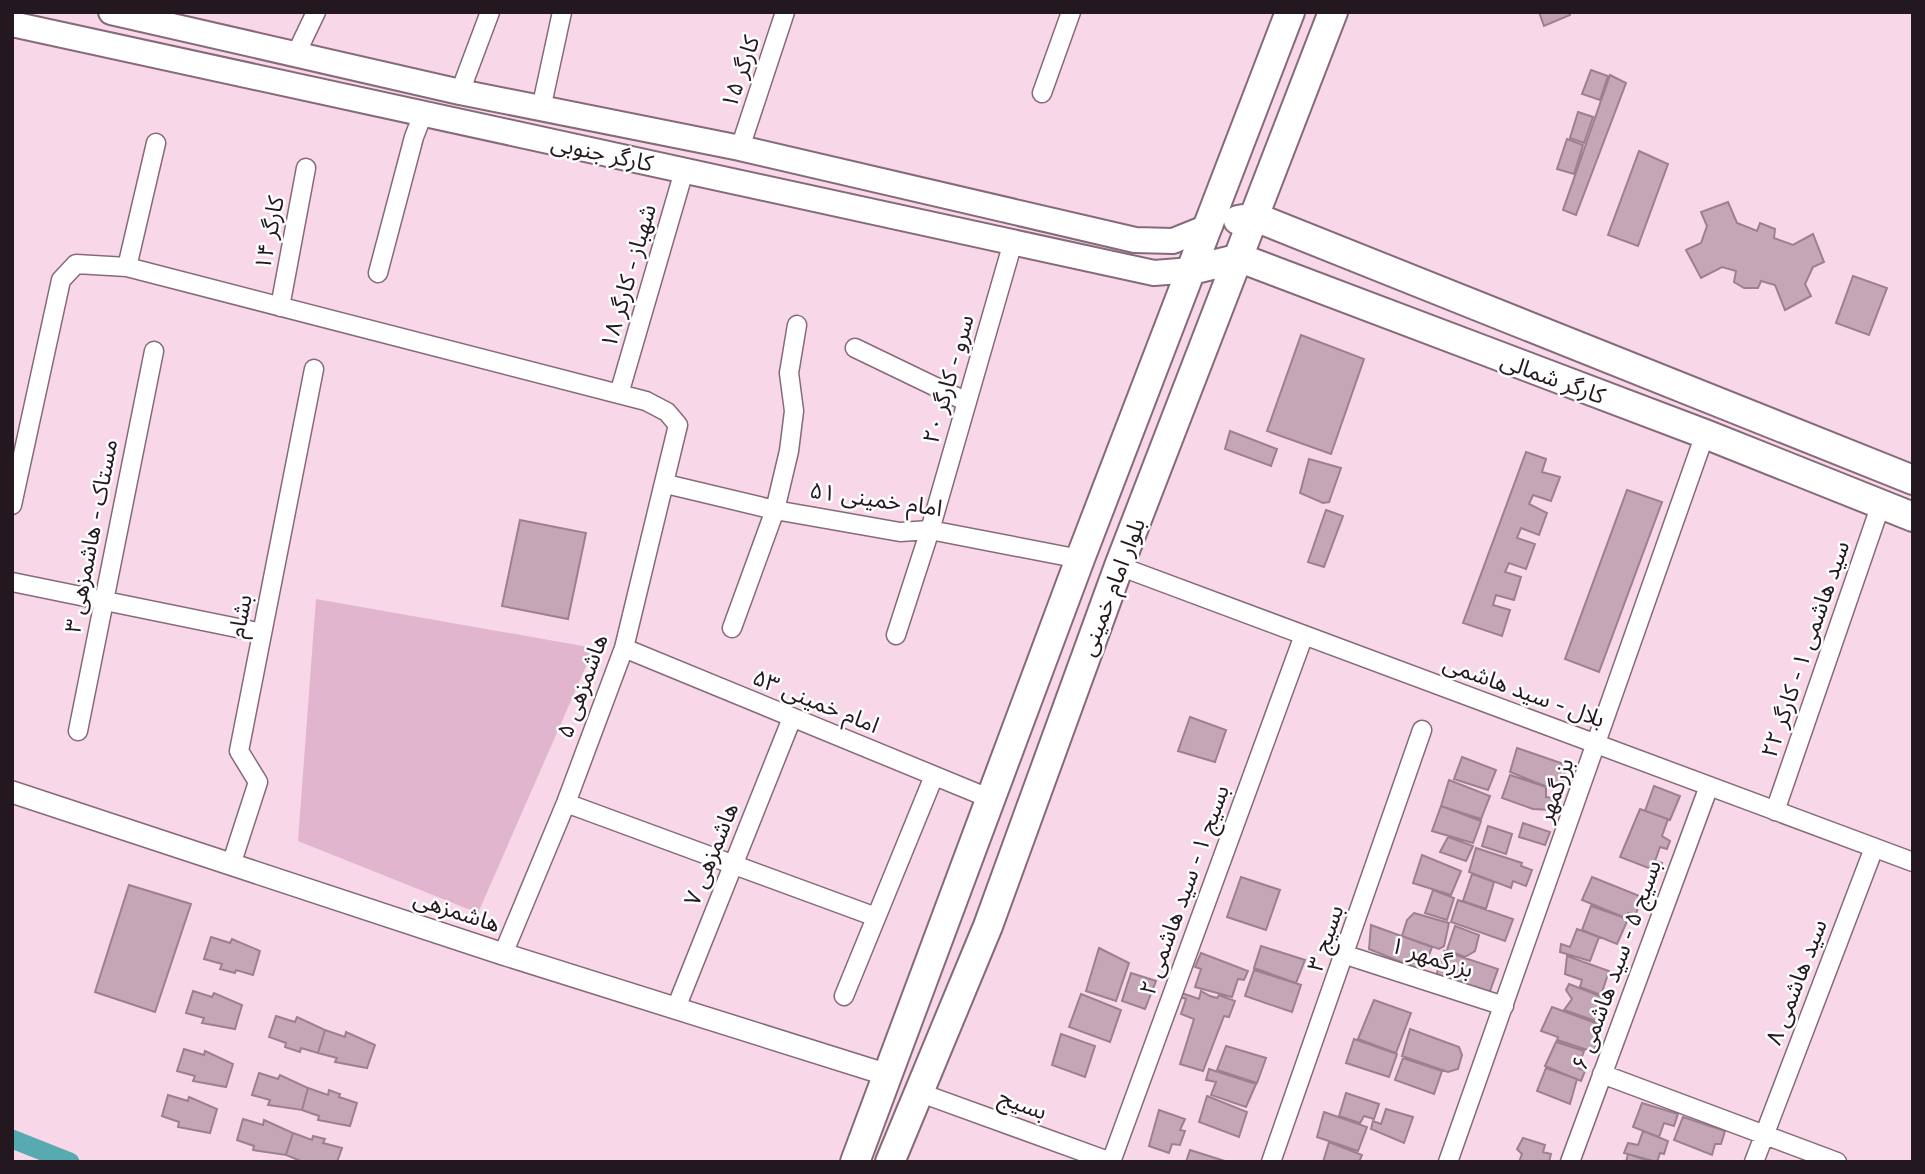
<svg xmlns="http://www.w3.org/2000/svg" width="1925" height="1174" font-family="'Space Grotesk','Noto Sans Arabic',sans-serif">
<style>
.grass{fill:#e1b5ce}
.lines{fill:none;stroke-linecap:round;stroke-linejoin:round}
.canal{stroke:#56aab0;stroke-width:19}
.building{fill:#c5a6b7;stroke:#9d8090;stroke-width:2}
.minor-casing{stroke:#866a7a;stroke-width:21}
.tertiary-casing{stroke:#866a7a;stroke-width:24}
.secondary-casing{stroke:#866a7a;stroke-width:28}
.primary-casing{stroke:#866a7a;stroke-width:32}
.minor{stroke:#fff;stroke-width:18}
.tertiary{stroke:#fff;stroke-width:21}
.secondary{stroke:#fff;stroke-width:24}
.primary{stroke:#fff;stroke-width:28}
.labels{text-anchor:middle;stroke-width:5;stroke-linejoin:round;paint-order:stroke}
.street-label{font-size:23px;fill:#23181f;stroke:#fff}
</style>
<rect width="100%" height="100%" fill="#f7d7e8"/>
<path class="grass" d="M316 599 594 648 478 913 298 841Z"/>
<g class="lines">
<path class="canal" d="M12 1139 70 1162"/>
</g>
<path class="building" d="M1539 12H1569L1570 15 1544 26Z
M1591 70 1608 76 1600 100 1582 94Z
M1610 75 1626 83 1576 215 1563 210Z
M1578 112 1593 117 1584 143 1570 138Z
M1567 139 1583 145 1574 174 1557 169Z
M1639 151 1668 164 1638 246 1608 235Z
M1728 202 1737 223 1757 231 1760 223 1775 229 1774 238 1793 245 1813 234 1824 262 1813 267 1805 284 1811 296 1785 310 1775 285 1761 281 1758 288H1744L1734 282 1736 271 1722 267 1701 278 1686 250 1701 243 1707 226 1701 212Z
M1853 276 1887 288 1869 335 1836 323Z
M1301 335 1364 359 1331 454 1267 431Z
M1230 431 1277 449 1271 466 1225 449Z
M1526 452 1546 459 1542 472 1560 477 1551 501 1533 495 1529 504 1547 513 1539 535 1521 528 1517 538 1535 544 1526 569 1509 563 1505 572 1521 577 1514 600 1496 595 1493 605 1510 610 1502 636 1463 623Z
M1309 459 1341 468 1329 502 1323 503 1300 493Z
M1627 490 1662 502 1599 672 1565 659Z
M1326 510 1343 516 1324 567 1308 562Z
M520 520 586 533 568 619 502 606Z
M1190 717 1226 730 1215 762 1178 751Z
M1517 748 1561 763 1565 776 1562 783 1550 788 1510 772Z
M1462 757 1496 770 1488 790 1454 779Z
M1510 775 1546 787V797L1554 798 1551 810 1533 809 1502 798Z
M1449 780 1490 796 1481 819 1441 806Z
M1654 786 1680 796 1670 820 1645 811Z
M1441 806 1481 821 1473 843 1432 831Z
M1640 809 1668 819 1662 836 1670 841 1667 849 1660 847 1655 861 1662 863 1659 872 1620 857Z
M1523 823 1550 832 1545 845 1519 837Z
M1488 826 1512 834 1506 854 1482 846Z
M1448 837 1473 846 1466 861 1440 852Z
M1476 848 1522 863 1521 866 1532 870 1526 886 1513 881 1511 888 1469 872Z
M1422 855 1461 871 1451 895 1413 883Z
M1472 874 1494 882 1486 909 1463 901Z
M1241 877 1280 890 1266 930 1227 917Z
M1592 877 1642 897 1635 916 1628 913V919L1582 900Z
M129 885 191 904 155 1012 95 992Z
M1433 890 1454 898 1447 920 1425 913Z
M1458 900 1513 919 1505 941 1451 922Z
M1591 906 1628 919 1617 944 1582 930Z
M1414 913 1449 923 1444 946 1439 949 1402 936 1407 920Z
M1371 925 1432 947 1423 971 1369 949Z
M1455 926 1479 935 1475 951 1465 957 1447 950Z
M1577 929 1599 937 1590 961 1560 952 1561 944 1570 947Z
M211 937 230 943 232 939 260 951 253 975 236 970 235 973 220 969 222 964 204 959Z
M1261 946 1305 960 1296 983 1254 968Z
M1099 948 1129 963 1116 1001 1086 991Z
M1444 951 1498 969 1490 991 1483 993 1436 976Z
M1201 953 1248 971 1244 980 1238 979 1232 997 1195 987 1201 969 1195 967Z
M1567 956 1609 971 1601 995 1580 987 1582 980 1565 974Z
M1254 970 1301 985 1292 1012 1245 996Z
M1131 973 1156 981 1145 1009 1122 1001Z
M1569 984 1605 998 1596 1021 1564 1010 1572 999 1566 990Z
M193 991 212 997 214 993 242 1005 235 1029 202 1023 204 1018 186 1013Z
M1201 991 1210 996 1217 998 1219 995 1235 1001 1229 1017 1224 1016 1203 1071 1180 1064 1194 1019 1181 1014 1186 999 1177 996 1179 992 1199 999Z
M1081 994 1121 1010 1110 1042 1069 1027Z
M1374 1000 1411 1013 1396 1053 1358 1039Z
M1552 1007 1601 1025 1594 1052 1557 1040 1558 1037 1541 1031Z
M276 1016 295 1022 297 1017 325 1030 318 1053 301 1048 300 1052 285 1047 286 1043 269 1037Z
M1410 1029 1459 1047 1462 1055 1458 1069 1448 1072 1402 1056Z
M325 1030 345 1037 346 1032 375 1045 367 1068 335 1062 337 1058 318 1053Z
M1061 1034 1095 1046 1085 1077 1052 1065Z
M1354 1039 1397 1054 1389 1077 1346 1063Z
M1556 1042 1584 1051 1578 1068 1585 1071 1581 1081 1545 1066Z
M1226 1046 1266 1058 1257 1083 1217 1070Z
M184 1049 204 1055 205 1051 233 1064 226 1087 193 1081 195 1076 177 1071Z
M1403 1058 1442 1071 1434 1094 1395 1080Z
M1546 1068 1577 1079 1570 1104 1537 1091Z
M1209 1069 1256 1084 1246 1107 1211 1095 1216 1082 1206 1080Z
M259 1073 278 1079 280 1075 308 1088 302 1110 268 1105 270 1100 252 1095Z
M308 1088 328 1095 329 1090 340 1094 339 1097 357 1103 350 1126 318 1120 319 1116 302 1110Z
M1346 1093 1379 1104 1374 1119 1364 1116 1360 1123 1339 1116Z
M168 1095 188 1101 189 1097 217 1109 210 1133 178 1127 179 1122 162 1116Z
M1207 1096 1247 1112 1239 1137 1199 1122Z
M1642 1103 1678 1114 1674 1126 1664 1123 1659 1137 1633 1127Z
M1386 1109 1413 1117 1404 1143 1371 1129 1373 1121 1381 1124Z
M1159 1110 1185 1119 1180 1130 1185 1131 1180 1145 1172 1144 1169 1153 1149 1146Z
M1324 1112 1367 1127 1358 1151 1317 1137Z
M1683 1117 1725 1131 1721 1144H1715L1712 1155 1674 1140Z
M243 1119 263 1125 264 1120 293 1133 286 1155 253 1150 254 1146 237 1140Z
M1643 1131 1668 1141 1664 1154 1660 1153 1657 1162 1624 1153 1628 1143 1638 1145Z
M293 1133 312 1140 313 1136 325 1139 323 1143 342 1148 337 1162H303L286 1155Z
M1523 1138 1545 1145 1543 1152 1551 1154 1549 1162H1519L1522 1154 1517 1149Z
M1329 1142 1362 1155 1359 1162H1323Z
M1190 1150 1228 1162H1186Z
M1628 1154 1652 1162H1626Z"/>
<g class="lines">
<defs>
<path id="minor" d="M296 54 316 12
M460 92 490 12
M1042 93 1071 12
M541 109 562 12
M740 148 785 12
M127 267 156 143
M378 273 414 137 423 114
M280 307 306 168
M855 348 967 402
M619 394 684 171
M666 484 775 510 900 532 930 530 1080 559
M12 505 61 280 76 264 127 267 646 401 667 412 678 425 624 648 566 803 503 954
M1119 566 1913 862
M12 582 262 633
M732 628 775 510 789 451 794 411 789 373 797 325
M896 635 930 530 1013 242
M624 648 991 799
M78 731 154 351
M566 803 876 917
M1775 811 1881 504
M231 865 258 782 239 751 314 369
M1346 955 1504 1006
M844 996 934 776
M676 1008 792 718
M1602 1074 1837 1162
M918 1092 1111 1162
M1111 1162 1304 635
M1271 1162 1422 730
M1448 1162 1705 434
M1570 1162 1709 786
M1754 1162 1874 848"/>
<path id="tertiary" d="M12 792 503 954 888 1075"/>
<path id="secondary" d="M111 12 460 92 740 148 1135 240 1173 241 1210 226
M12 24 1154 273 1192 270"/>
<path id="primary" d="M1238 220 1255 217 1913 480
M1192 270 1240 258 1705 434 1913 517
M855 1162 1080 559 1290 12
M890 1162 988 926 1119 566 1333 12"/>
</defs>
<use href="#minor" class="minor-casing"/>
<use href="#tertiary" class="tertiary-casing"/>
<use href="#secondary" class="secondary-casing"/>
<use href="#primary" class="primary-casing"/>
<use href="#minor" class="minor"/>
<use href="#tertiary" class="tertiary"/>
<use href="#secondary" class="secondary"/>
<use href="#primary" class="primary"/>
</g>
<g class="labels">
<g class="street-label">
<text transform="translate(740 72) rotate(-71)" y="8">کارگر ۱۵</text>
<text transform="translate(602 153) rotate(12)" y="8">کارگر جنوبی</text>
<text transform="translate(269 233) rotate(-79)" y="8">کارگر ۱۴</text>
<text transform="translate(628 276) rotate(-74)" y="8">شهباز - کارگر ۱۸</text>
<text transform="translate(1553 378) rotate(20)" y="8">کارگر شمالی</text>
<text transform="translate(948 379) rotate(-74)" y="8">سرو - کارگر ۲۰</text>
<text transform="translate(876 499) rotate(8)" y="8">امام خمینی ۵۱</text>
<text transform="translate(91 536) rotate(-79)" y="8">مستاک - هاشمزهی ۳</text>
<text transform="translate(1112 587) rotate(-69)" y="8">بلوار امام خمینی</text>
<text transform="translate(240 616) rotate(-79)" y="8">بشام</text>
<text transform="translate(1805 649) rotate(-71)" y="8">سید هاشمی ۱ - کارگر ۲۲</text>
<text transform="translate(582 686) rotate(-70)" y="8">هاشمزهی ۵</text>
<text transform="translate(1524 691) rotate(20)" y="8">بلال - سید هاشمی</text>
<text transform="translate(816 701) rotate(22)" y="8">امام خمینی ۵۳</text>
<text transform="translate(1555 790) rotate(-70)" y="8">بزرگمهر</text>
<text transform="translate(711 854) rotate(-68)" y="8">هاشمزهی ۷</text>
<text transform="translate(1184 890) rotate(-70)" y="8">بسیج ۱ - سید هاشمی ۲</text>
<text transform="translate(457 911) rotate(18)" y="8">هاشمزهی</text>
<text transform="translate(1325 938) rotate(-71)" y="8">بسیج ۳</text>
<text transform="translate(1432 957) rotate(18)" y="8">بزرگمهر ۱</text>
<text transform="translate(1616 965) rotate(-70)" y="8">بسیج ۵ - سید هاشمی ۶</text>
<text transform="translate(1796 982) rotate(-69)" y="8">سید هاشمی ۸</text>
<text transform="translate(1023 1104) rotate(20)" y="8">بسیج</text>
</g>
</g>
<rect width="1925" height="1174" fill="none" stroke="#23181f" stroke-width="28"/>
</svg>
